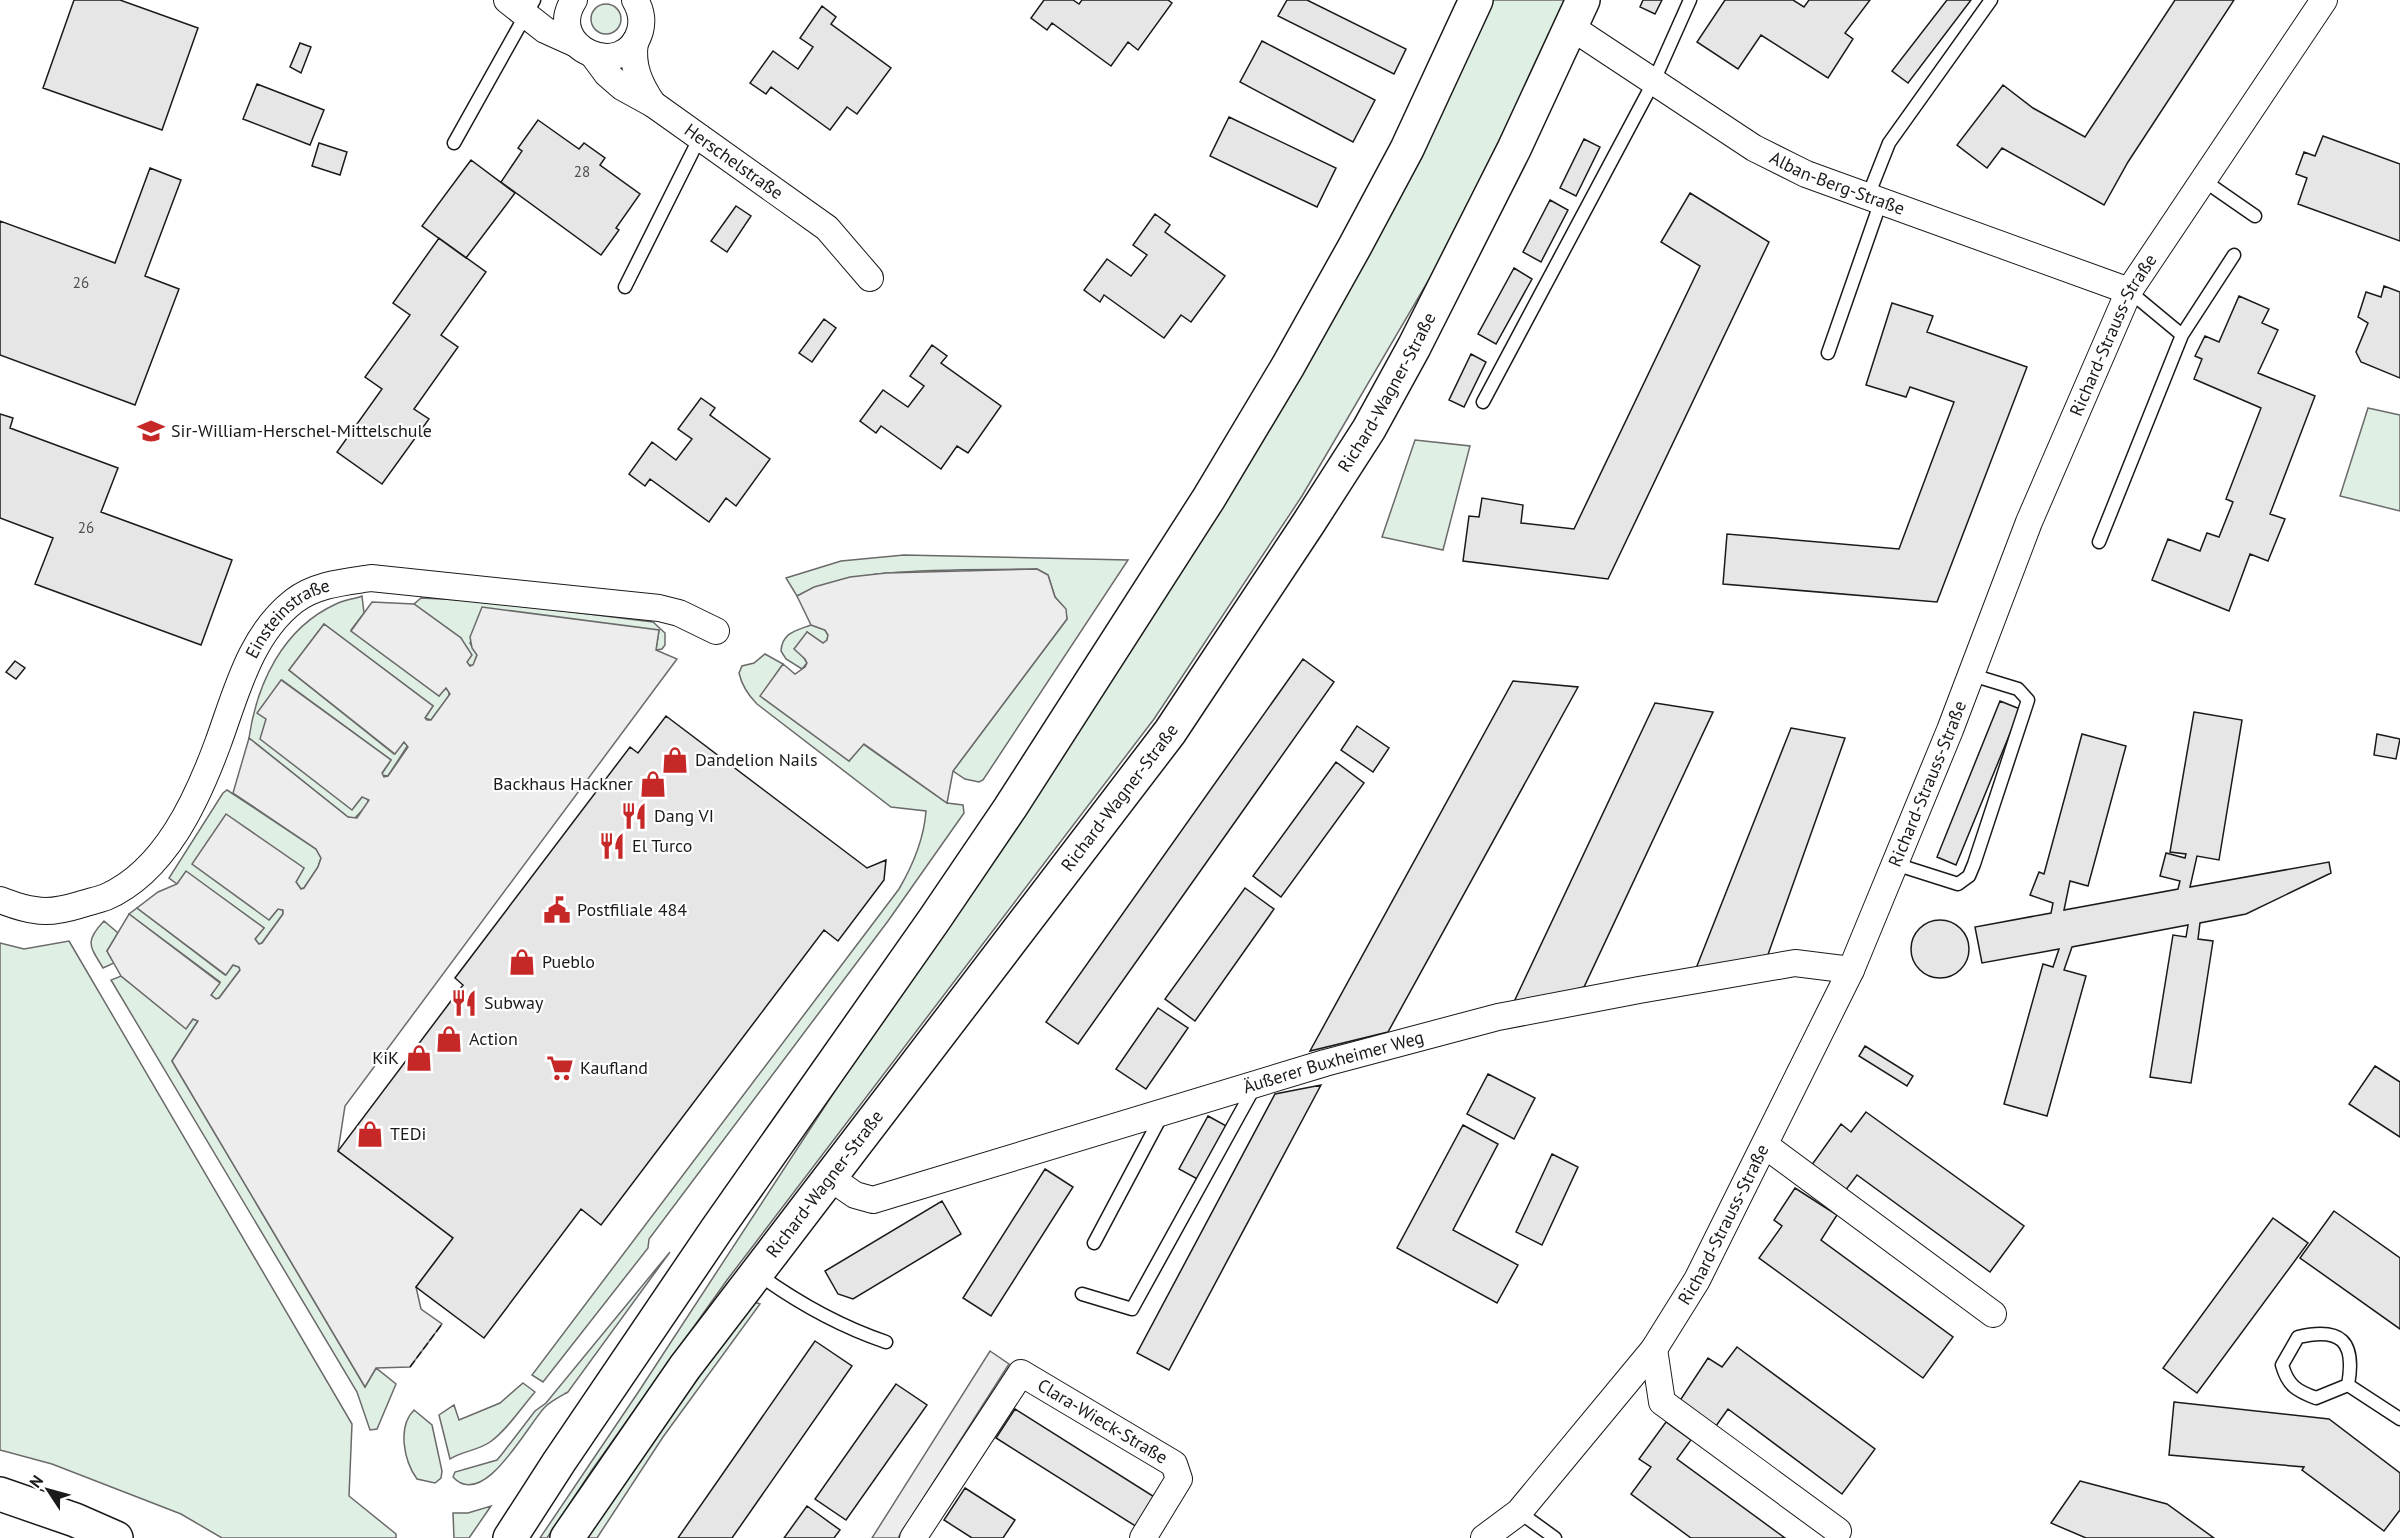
<svg xmlns="http://www.w3.org/2000/svg" width="2400" height="1538" font-family="'PT Sans',sans-serif">
<style>
.green{fill:#e0efe3;stroke:#6a6a6a;stroke-width:1.5}
.parking{fill:#ededed;stroke:#6a6a6a;stroke-width:1.5}
.building{fill:#e6e6e6;stroke:#1a1a1a;stroke-width:1.5}
.lines{fill:none;stroke-linecap:round;stroke-linejoin:round}
.lane-casing{stroke:#1a1a1a;stroke-width:15}
.street-casing{stroke:#1a1a1a;stroke-width:28}
.secondary-casing{stroke:#1a1a1a;stroke-width:36}
.primary-casing{stroke:#1a1a1a;stroke-width:36}
.lane{stroke:#fff;stroke-width:12}
.street{stroke:#fff;stroke-width:26}
.secondary{stroke:#fff;stroke-width:33}
.primary{stroke:#fff;stroke-width:33}
.fence{stroke:#1a1a1a;stroke-width:1.5;stroke-dasharray:8 3;stroke-linecap:butt}
.labels{text-anchor:middle;stroke-width:4.5;stroke-linejoin:round;paint-order:stroke}
.number-label{font-size:15px;fill:#4d4d4d}
.street-label{font-size:18px;fill:#1a1a1a;stroke:#fff}
.poi-label{font-size:18px;fill:#1a1a1a;stroke:#fff;text-anchor:start}
</style>
<rect width="100%" height="100%" fill="#fff"/>
<path class="green" d="M1492 0H1569L1434 271 1302 496 1154 719 727 1280 592 1470 547 1538H540L639 1391 1209 518Z
M591 19a15 15 0 1 1 30 0a15 15 0 1 1-30 0Z
M2368 408 2400 415V511L2340 496Z
M1415 440 1470 446 1443 550 1382 537Z
M904 555 1128 560 983 780 979 782 965 779 953 771 1067 619 1065 609 1055 597 1048 575 1037 569C969 571 856 564 797 596L786 578 841 561Z
M362 596 364 613 351 630 439 696 445 688 449 691V696L431 720 425 718 433 706 324 624 289 670 394 754 404 742 408 745 388 776 381 775 391 760 282 680 258 713 266 719 352 809 362 797 368 798V804L354 819 348 817 249 738C257 683 283 628 336 604 344 600 354 599 362 596Z
M421 598 484 601 653 622 665 633V645L662 649 656 650 659 630 470 643 477 655 473 666 467 664 461 638 414 604Z
M811 625 825 630 828 635 827 641 823 643 807 632 801 653 807 663 802 669 786 659 781 651C782 633 795 631 811 625Z
M765 654 783 664 761 696 849 761 863 744 947 803 963 805 964 813 888 921 649 1239 648 1248 543 1382 532 1375 899 889C913 865 924 839 926 811L891 807 757 704C748 695 742 686 739 673L742 666 754 663Z
M227 790 316 849 321 858 318 867 304 888 301 889 296 882 304 868 269 920 278 909 283 910V914L262 943 259 945 255 939 264 928 186 872 177 884 169 878 223 793Z
M137 908 225 975 233 965 239 967 240 970 219 998 216 999 211 995 220 982 129 914Z
M104 921 118 933 107 951 114 963 103 968C90 946 84 942 104 921Z
M69 941 352 1424 349 1496 396 1534V1538H222L181 1514 52 1464 0 1450V943L24 949Z
M121 976 186 1028 193 1019 198 1021 172 1061 365 1387 376 1368 396 1384 377 1429 370 1430 357 1392 111 980Z
M670 1252 568 1392C561 1396 551 1401 545 1407 528 1424 484 1511 453 1477L455 1472 497 1460 502 1454 535 1411 546 1403Z
M754 1302 760 1304 663 1437 597 1538H586L657 1434Z
M523 1383 535 1392C521 1408 507 1430 490 1442 477 1451 462 1451 450 1459L439 1415 454 1405 459 1420 500 1403Z
M414 1410 432 1425 442 1471 441 1478 435 1483 417 1479C404 1461 397 1427 414 1410Z
M491 1506 469 1538H454L453 1513H468Z"/>
<path class="parking" d="M1037 569 1048 575 1055 597 1066 609 1067 619 953 771 947 803 864 744 849 761 760 696 783 664 795 674 805 667 807 663 805 659 794 649 807 632 823 643 827 640 828 635 825 630 811 625 797 596 814 587 850 577 886 573Z
M372 602 414 604 461 638 472 655 467 662 470 666 473 665 477 655 472 648 470 637 482 607 659 630 656 650 677 659 345 1106 338 1151 453 1238 416 1287 421 1309 442 1324 410 1367 376 1368 365 1387 172 1061 198 1021 193 1019 186 1029 121 976 107 951 129 914 220 983 211 995 216 999 219 998 240 970 239 967 233 965 226 975 137 908 158 892 177 884 186 871 264 928 255 939 259 944 262 943 283 914V910L278 909 269 920 192 864 226 814 304 868 296 882 301 889 304 888 318 867 321 858 316 849 233 793 249 738 348 817 357 818 369 800 362 797 352 810 260 739 266 719 257 713 281 680 391 760 382 773 384 777 388 776 408 747 404 742 395 754 289 670 324 624 433 706 425 718 427 720H431L450 694 446 688 439 696 351 631Z
M990 1351 1009 1364 898 1538H872Z"/>
<path class="building" d="M74 0H120L198 28 162 130 43 88Z
M1044 0H1073L1079 4 1082 0H1168L1172 3 1138 50 1128 42 1111 66 1052 23 1047 30 1031 18Z
M1287 0H1307L1406 49 1394 74 1278 16Z
M1643 0H1662L1655 14 1640 7Z
M1725 0H1793L1804 7 1809 0H1870L1845 33 1853 39 1828 78 1761 35 1738 69 1697 42Z
M1947 0H1971L1908 83 1892 71Z
M2175 0H2234L2128 162 2104 205 2002 148 1987 168 1957 145 2003 85 2033 108 2085 137Z
M822 6 836 17 831 24 891 68 857 114 847 107 830 130 771 87 766 94 750 83 773 51 798 69 813 47 800 38Z
M1262 41 1375 100 1353 142 1240 82Z
M300 43 311 47 301 73 290 67Z
M257 84 324 110 310 145 243 119Z
M1229 117 1336 168 1317 207 1210 156Z
M538 120 579 149 584 143 605 158 600 165 640 194 616 228 619 230 601 255 501 182 522 151 518 148Z
M2323 136 2400 164V241L2298 204 2307 178 2296 174 2304 152 2315 156Z
M1584 139 1600 147 1576 196 1560 188Z
M319 143 347 152 340 175 312 166Z
M471 160 515 193 466 258 422 226Z
M150 168 181 180 145 276 179 289 135 405 0 355V221L115 263Z
M1690 193 1769 242 1608 579 1463 561 1469 516 1479 517 1482 498 1523 505 1521 523 1574 529 1700 266 1661 242Z
M1550 200 1568 210 1541 262 1523 252Z
M736 206 751 216 727 252 711 241Z
M1155 214 1170 225 1165 232 1225 276 1191 322 1181 315 1164 338 1104 295 1100 302 1084 290 1107 259 1131 276 1147 255 1133 245Z
M439 238 486 272 441 335 458 347 414 409 429 419 382 484 337 452 382 389 365 377 410 315 393 303Z
M1514 268 1532 279 1496 344 1478 334Z
M2384 286 2400 292V378L2361 362 2356 352 2368 323 2358 317 2366 292 2381 297Z
M2239 296 2269 309 2262 323 2278 330 2258 373 2315 396 2270 514 2285 519 2268 561 2250 554 2229 611 2152 580 2168 539 2200 551 2207 533 2219 537 2233 502 2226 499 2261 408 2194 379 2202 359 2195 356 2205 336 2219 342Z
M1892 303 1933 316 1927 332 2027 367 1937 602 1723 584 1727 534 1899 549 1954 402 1910 387 1906 397 1866 385Z
M824 319 836 328 812 362 799 353Z
M932 345 947 356 941 363 1001 406 968 453 957 446 941 469 881 426 876 433 860 421 883 390 908 407 924 386 910 376Z
M1471 354 1486 362 1464 407 1449 400Z
M701 398 715 408 710 415 770 459 736 506 726 498 709 522 650 479 645 486 629 474 652 442 676 460 692 439 678 429Z
M0 414 13 418 10 428 118 468 101 512 232 560 201 645 35 584 53 538 0 518Z
M1303 659 1334 682 1078 1044 1046 1022Z
M15 661 25 668 16 679 6 672Z
M1513 681 1578 687 1388 1032 1310 1051Z
M2000 701 2020 709 1956 865 1937 857Z
M1655 703 1713 712 1584 987 1512 1006Z
M2194 712 2242 720 2219 860 2197 856 2190 887 2329 862 2331 873 2246 914 2200 923 2198 939 2213 941 2191 1083 2150 1077 2173 935 2186 937 2188 925 2072 947 2064 970 2086 976 2047 1116 2004 1104 2043 964 2053 967 2059 949 1982 963 1975 927 2051 913 2053 903 2030 895 2039 872 2044 874 2082 734 2126 746 2088 886 2070 881 2064 910 2178 889 2180 881 2160 876 2166 853 2185 858 2186 854 2170 852Z
M666 716 867 868 886 860 884 880 838 941 824 930 601 1225 581 1209 484 1338 416 1287 453 1238 338 1151 463 985 455 978 630 747 638 753Z
M1357 726 1389 748 1373 772 1341 750Z
M1791 728 1845 738 1765 963 1693 976Z
M2377 734 2400 739 2396 759 2374 755Z
M1336 762 1364 783 1281 897 1253 876Z
M1245 888 1274 909 1195 1021 1165 999Z
M1911 949a29 29 0 1 1 58 0a29 29 0 1 1-58 0Z
M1158 1008 1188 1028 1146 1089 1116 1069Z
M1865 1046 1913 1076 1907 1086 1859 1056Z
M2375 1066 2400 1082V1137L2349 1104Z
M1488 1074 1535 1098 1514 1139 1467 1114Z
M1321 1085 1169 1370 1137 1353 1275 1094Z
M1866 1112 2024 1226 1990 1272 1857 1175 1845 1191 1811 1166 1841 1124 1851 1132Z
M1208 1116 1230 1128 1201 1181 1179 1169Z
M1463 1125 1498 1144 1453 1230 1518 1265 1497 1303 1397 1248Z
M1552 1154 1578 1167 1542 1245 1516 1232Z
M1045 1169 1073 1187 991 1316 963 1298Z
M1795 1188 1837 1215 1821 1240 1953 1337 1923 1378 1759 1258 1782 1226 1774 1220Z
M942 1201 961 1234 853 1299 838 1294 825 1271Z
M2334 1211 2400 1258V1329L2300 1258Z
M2273 1218 2308 1243 2197 1393 2163 1368Z
M815 1341 852 1366 732 1538H678Z
M1737 1347 1875 1449 1842 1494 1728 1409 1716 1426 1679 1402 1708 1358 1722 1367Z
M896 1384 927 1405 846 1520 815 1499Z
M2174 1402 2329 1419 2400 1473V1510L2384 1531 2302 1470 2304 1467 2169 1455Z
M1015 1409 1156 1498 1137 1527 996 1438Z
M1666 1422 1691 1440 1677 1459 1785 1538H1691L1631 1494 1651 1467 1639 1459Z
M2080 1481 2167 1504 2214 1538H2086L2051 1523Z
M965 1488 1015 1520 1003 1538H972L944 1520Z
M807 1506 840 1530 834 1538H784Z"/>
<g class="lines">
<defs>
<path id="lane" d="M454 143 534 0
M2203 180 2255 216
M1868 196 1889 143 1991 0
M625 287 700 137
M2129 291 2182 335
M1828 353 1881 201
M1483 402 1653 83 1690 0
M2099 542 2182 335 2234 255
M1895 864 1958 884 1969 876 1974 864 2028 700 2018 689 1972 675
M1094 1243 1163 1113
M758 1274C798 1303 839 1326 886 1342
M1082 1294 1132 1309 1254 1088
M2348 1385C2356 1341 2341 1327 2298 1337L2282 1365C2288 1386 2297 1391 2316 1398L2348 1385 2400 1419
M1519 1512 1555 1538"/>
<g id="street">
<path d="M507 0 545 30 576 44"/>
<path d="M574 0C543 48 625 83 640 31 643 20 641 10 635 0"/>
<path id="s1" d="M1571 27 1754 148 1806 174 2129 291"/>
<path d="M635 42C631 66 640 85 653 104"/>
<path id="s2" d="M593 55 607 74 622 87 653 104 827 228 870 278"/>
<path id="s3" d="M0 900C11 904 23 909 35 910 49 913 66 909 79 905 88 902 98 900 106 897 165 871 197 800 218 743 236 694 250 635 294 601 316 584 345 582 371 578L659 608 679 613 716 631"/>
<path d="M1766 1146 1993 1314"/>
<path id="s4" d="M829 1177 855 1195 873 1200 1325 1063 1498 1017 1639 990 1795 963 1851 970"/>
<path d="M1654 1349 1662 1402 1838 1531"/>
<path id="s5" d="M913 1538 1021 1373 1174 1464 1179 1479 1143 1538"/>
<path id="s6" d="M1484 1538 1519 1512 1654 1349 1697 1280 1851 970 1950 730 2029 522 2129 291 2324 0"/>
</g>
<path id="secondary" d="M0 1494 75 1520 116 1538"/>
<g id="primary">
<path d="M510 1538 559 1462 717 1229 934 920 1010 808 1209 498 1288 366 1354 248 1407 149 1476 0"/>
<path id="s7" d="M567 1538 685 1367 1170 732 1308 524 1369 429 1414 347 1514 149 1583 0"/>
</g>
</defs>
<use href="#lane" class="lane-casing"/>
<use href="#street" class="street-casing"/>
<use href="#secondary" class="secondary-casing"/>
<use href="#primary" class="primary-casing"/>
<use href="#lane" class="lane"/>
<use href="#street" class="street"/>
<use href="#secondary" class="secondary"/>
<use href="#primary" class="primary"/>
<path class="fence" d="M410 1367 442 1324"/>
</g>
<defs>
<symbol id="school-bare" viewBox="-9 -9 18 18"><path d="M0-5L7-2L0 1L-7-2ZM-4 1L0 2.5L4 1V4Q0 6-4 4Z" fill="#c62828" stroke="#fff" stroke-width="2.5" paint-order="stroke"/></symbol>
<symbol id="shop-bare" viewBox="-9 -9 18 18"><path d="M-5-2.5h2.3a2.7 3.5 0 0 1 5.4 0H5L5.5 6h-11ZM-1.5-2.5h3a1.5 2.3 0 0 0-3 0Z" fill="#c62828" stroke="#fff" stroke-width="2.5" paint-order="stroke"/></symbol>
<symbol id="restaurant-bare" viewBox="-9 -9 18 18"><path d="M-5-6h1v4h1v-4h1v4h1v-4h1v5L-1.5 .5V6h-2V.5L-5-1ZM5-6V6H3V1.5H1.5Q1.5-4 5-6Z" fill="#c62828" stroke="#fff" stroke-width="2.5" paint-order="stroke"/></symbol>
<symbol id="civic-bare" viewBox="-9 -9 18 18"><path d="M-.6-6.5H3V-4.5H.6V-3L4-1V1h2V6H-6V1h2V-1L-.6-3ZM-1.2 2.5V6h2.4V2.5Z" fill="#c62828" stroke="#fff" stroke-width="2.5" paint-order="stroke"/></symbol>
<symbol id="supermarket-bare" viewBox="-9 -9 18 18"><path d="M-6-5.5h2.5l.6 2H6L4.5 2H-2.5L-4.4-4H-6ZM-1.5 3.2a1.3 1.3 0 1 0 .1 0ZM3 3.2a1.3 1.3 0 1 0 .1 0Z" fill="#c62828" stroke="#fff" stroke-width="2.5" paint-order="stroke"/></symbol>
</defs>
<g fill-rule="evenodd">
<use href="#school-bare" x="132" y="412" width="38" height="38"/>
<use href="#shop-bare" x="656" y="741" width="38" height="38"/>
<use href="#shop-bare" x="634" y="765" width="38" height="38"/>
<use href="#restaurant-bare" x="615" y="797" width="38" height="38"/>
<use href="#restaurant-bare" x="593" y="827" width="38" height="38"/>
<use href="#civic-bare" x="538" y="891" width="38" height="38"/>
<use href="#shop-bare" x="503" y="943" width="38" height="38"/>
<use href="#restaurant-bare" x="445" y="984" width="38" height="38"/>
<use href="#shop-bare" x="430" y="1020" width="38" height="38"/>
<use href="#shop-bare" x="400" y="1039" width="38" height="38"/>
<use href="#supermarket-bare" x="541" y="1049" width="38" height="38"/>
<use href="#shop-bare" x="351" y="1115" width="38" height="38"/>
</g>
<g class="labels">
<g class="number-label">
<text x="582" y="177">28</text>
<text x="81" y="288">26</text>
<text x="86" y="533">26</text>
</g>
<g class="street-label">
<text dy="6" stroke="none"><textPath href="#s2" startOffset="178">Herschelstraße</textPath></text>
<text dy="6" stroke="none"><textPath href="#s1" startOffset="310">Alban-Berg-Straße</textPath></text>
<text dy="6" stroke="none"><textPath href="#s6" startOffset="1370">Richard-Strauss-Straße</textPath></text>
<text dy="6" stroke="none"><textPath href="#s7" startOffset="1410">Richard-Wagner-Straße</textPath></text>
<text dy="6" stroke="none"><textPath href="#s3" startOffset="452">Einsteinstraße</textPath></text>
<text dy="6" stroke="none"><textPath href="#s6" startOffset="884">Richard-Strauss-Straße</textPath></text>
<text dy="6" stroke="none"><textPath href="#s7" startOffset="924">Richard-Wagner-Straße</textPath></text>
<text dy="6" stroke="none"><textPath href="#s4" startOffset="531">Äußerer Buxheimer Weg</textPath></text>
<text dy="6" stroke="none"><textPath href="#s7" startOffset="438">Richard-Wagner-Straße</textPath></text>
<text dy="6" stroke="none"><textPath href="#s6" startOffset="398">Richard-Strauss-Straße</textPath></text>
<text dy="6" stroke="none"><textPath href="#s5" startOffset="292">Clara-Wieck-Straße</textPath></text>
</g>
<g class="poi-label">
<text x="171" y="437">Sir-William-Herschel-Mittelschule</text>
<text x="695" y="766">Dandelion Nails</text>
<text x="633" y="790" text-anchor="end">Backhaus Hackner</text>
<text x="654" y="822">Dang VI</text>
<text x="632" y="852">El Turco</text>
<text x="577" y="916">Postfiliale 484</text>
<text x="542" y="968">Pueblo</text>
<text x="484" y="1009">Subway</text>
<text x="469" y="1045">Action</text>
<text x="399" y="1064" text-anchor="end">KiK</text>
<text x="580" y="1074">Kaufland</text>
<text x="390" y="1140">TEDi</text>
</g>
</g>
<g transform="translate(48 1490) rotate(306)" stroke="#ffffff" stroke-width="4.5" paint-order="stroke">
<path d="M0-4.5L10 22L0 15L-10 22Z" fill="#1a1a1a"/>
<text y="-9" font-size="16" font-weight="bold" text-anchor="middle" fill="#1a1a1a">N</text>
</g>
</svg>
